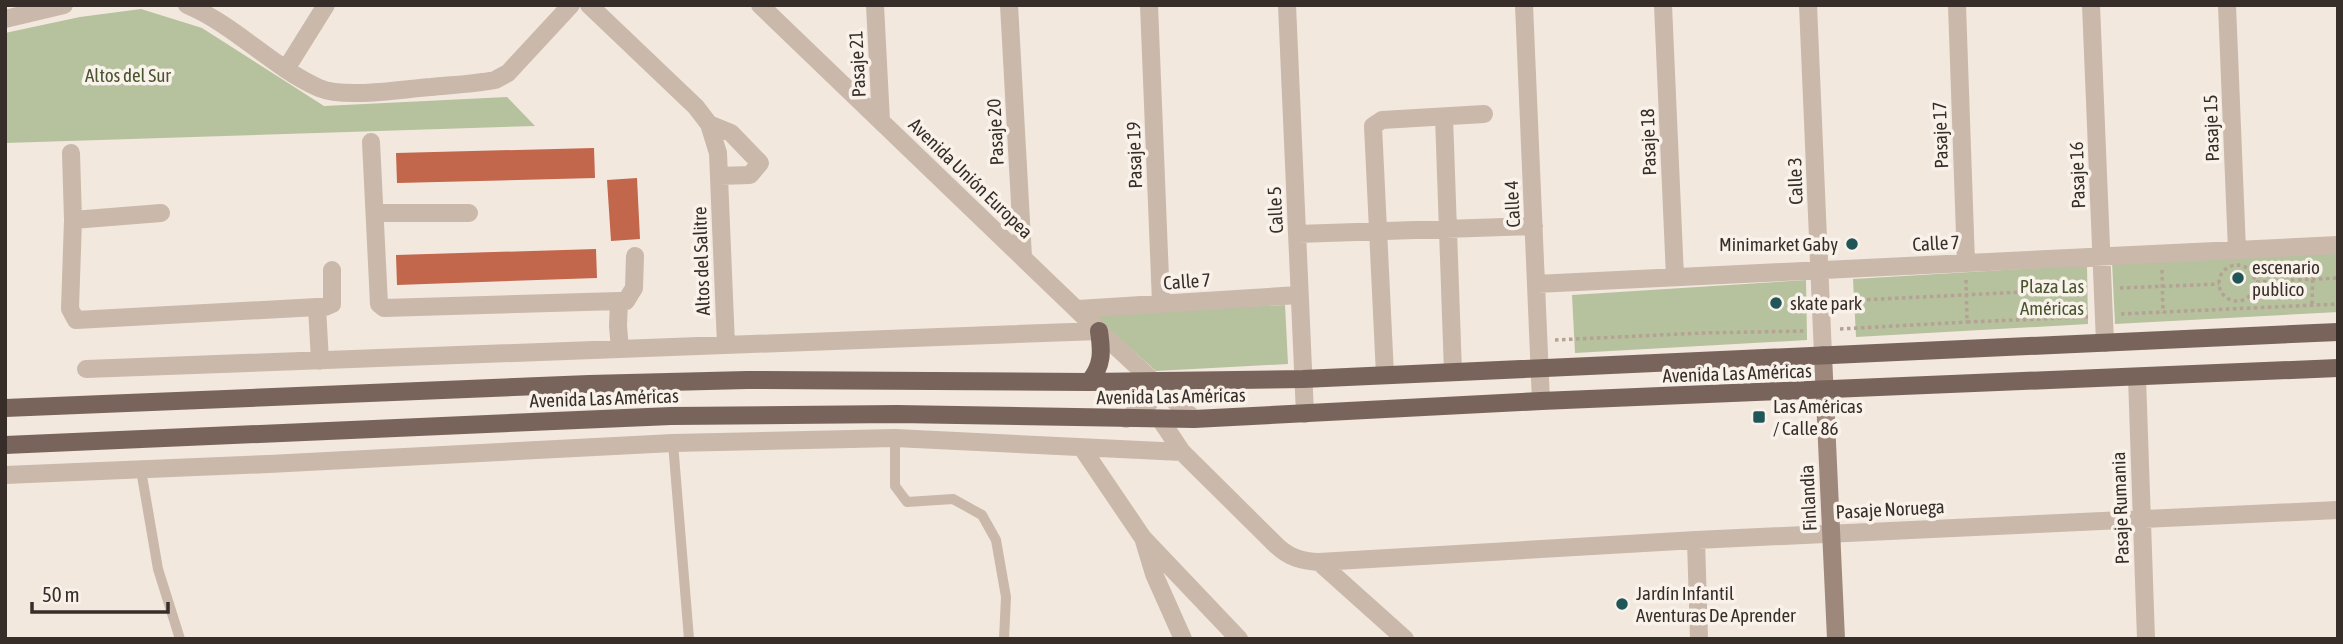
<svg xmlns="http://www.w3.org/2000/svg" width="2343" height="644" font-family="'Asap Condensed',sans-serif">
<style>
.green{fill:#b6c19e}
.building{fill:#c2664c}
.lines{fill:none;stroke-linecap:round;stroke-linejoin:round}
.path{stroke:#b6a294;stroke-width:3.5;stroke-dasharray:3.5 3.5;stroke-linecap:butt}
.lane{stroke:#cab8aa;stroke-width:10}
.street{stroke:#cab8aa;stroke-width:18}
.secondary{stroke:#9e877b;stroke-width:18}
.primary{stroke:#79645b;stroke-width:18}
.poi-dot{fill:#205658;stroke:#f9f2eb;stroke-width:2.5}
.labels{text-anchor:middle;stroke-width:7;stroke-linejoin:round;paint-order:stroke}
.street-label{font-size:19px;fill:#382e29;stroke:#f9f2eb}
.park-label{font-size:19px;fill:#48552e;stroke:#f9f2eb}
.poi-label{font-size:19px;fill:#382e29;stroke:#f9f2eb;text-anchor:start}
</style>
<rect width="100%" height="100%" fill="#f2e8de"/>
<path class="green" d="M141 9 202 28 324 106 507 97 535 126 5 143V33L80 17Z
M2338 249V312L2115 324 2112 262Z
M2087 265 2088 324 1856 337 1853 279Z
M1806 280 1807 340 1575 353 1572 295Z
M1285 305 1288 364 1156 371 1092 314Z"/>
<path class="building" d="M594 148 595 178 397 183 396 153Z
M637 178 640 239 611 241 607 180Z
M596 249 597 278 397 285 396 255Z"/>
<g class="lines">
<path class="path" d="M2219 283a18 18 0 1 1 36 0a18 18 0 1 1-36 0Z
M2162 270 2163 313
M1966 280 1967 322 2088 317
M2256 282 2338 278
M2120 288 2219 284
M1839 301 2086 289
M2312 304 2313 264
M2121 314 2338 304
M1840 329 1967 322
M1555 340 1701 333 1806 331"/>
<path class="lane" d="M895 438V486L907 502 953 499 982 515 996 540 1006 597 1004 639
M673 443 689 639
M141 470 158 569 180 639"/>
<path class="street" d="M187 5C235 25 272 67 319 88 345 99 402 89 431 87 452 85 474 84 495 80L508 73 571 5
M589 5 696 107 709 124 718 153 726 345
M760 5 1099 331 1194 419
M875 5 881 121
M1009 5 1023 257
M1149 5 1161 303
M1287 5 1305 414
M1524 5 1541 401
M1663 5 1675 277
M1808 5 1823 355
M1957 5 1966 263
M2091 5 2105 343
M2227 5 2237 250
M5 19 64 5
M286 69 326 5
M1444 117 1453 372
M709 124 731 133 760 163 750 175 719 176
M371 142 379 304 384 308 619 301 618 326 620 349
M71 153 73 220 70 309 76 320 317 307 320 361
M376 213H469
M73 220 161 213
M1297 234 1534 226
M1536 284 2338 245
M619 301H626L634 288 635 256
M317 307H325L332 304V270
M1078 309 1299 295
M86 369 1099 331
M1385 375 1373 126 1382 120 1484 114
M2137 377 2146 639
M1126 419 1150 402 1155 381
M1160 419 1182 452 1277 546C1290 558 1302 561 1319 562L1696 540 2338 510
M1082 448 1143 538 1239 639
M5 475 269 464 673 443 895 438 1182 452
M1696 540 1699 639
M1144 541 1154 574 1183 639
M1319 562 1405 639"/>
<path class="secondary" d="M1823 355 1836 639"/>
<path class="primary" d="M1089 382C1103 365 1102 352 1099 331
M5 408 589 384 747 380 1089 382 1303 379 2338 332
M5 445 671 416 897 414 1194 419 1541 401 2338 368"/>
</g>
<g class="poi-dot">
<circle cx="1852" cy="244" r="7"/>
<circle cx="2238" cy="278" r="7"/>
<circle cx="1776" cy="303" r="7"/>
<rect x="1752" y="410" width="14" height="14" rx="3.5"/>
<circle cx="1622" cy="604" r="7"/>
</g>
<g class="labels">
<g class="street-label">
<text transform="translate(857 64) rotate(-93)" y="7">Pasaje 21</text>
<text transform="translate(2211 128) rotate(-92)" y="7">Pasaje 15</text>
<text transform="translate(995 132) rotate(-93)" y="7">Pasaje 20</text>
<text transform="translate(1940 135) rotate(-92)" y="7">Pasaje 17</text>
<text transform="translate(1648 142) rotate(-92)" y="7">Pasaje 18</text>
<text transform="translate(1134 155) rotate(-92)" y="7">Pasaje 19</text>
<text transform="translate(2077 175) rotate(-92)" y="7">Pasaje 16</text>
<text transform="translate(971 178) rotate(44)" y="7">Avenida Unión Europea</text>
<text transform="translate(1795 181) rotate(-92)" y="7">Calle 3</text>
<text transform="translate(1512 204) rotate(-93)" y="7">Calle 4</text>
<text transform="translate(1275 210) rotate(-93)" y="7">Calle 5</text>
<text transform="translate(1936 243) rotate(-3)" y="7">Calle 7</text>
<text transform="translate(701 261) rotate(-92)" y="7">Altos del Salitre</text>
<text transform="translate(1187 281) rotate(-4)" y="7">Calle 7</text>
<text transform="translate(1737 373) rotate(-2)" y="7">Avenida Las Américas</text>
<text transform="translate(1171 396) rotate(-1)" y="7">Avenida Las Américas</text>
<text transform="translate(604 398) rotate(-2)" y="7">Avenida Las Américas</text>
<text transform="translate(1808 498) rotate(-93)" y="7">Finlandia</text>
<text transform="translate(2120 508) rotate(-92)" y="7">Pasaje Rumania</text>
<text transform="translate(1890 509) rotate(-3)" y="7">Pasaje Noruega</text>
</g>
<g class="park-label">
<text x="128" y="82">Altos del Sur</text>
<text x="2052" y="293">Plaza Las<tspan x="2052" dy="22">Américas</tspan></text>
</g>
<g class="poi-label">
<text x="1838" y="251" text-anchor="end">Minimarket Gaby</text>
<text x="2252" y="274">escenario<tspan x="2252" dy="22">publico</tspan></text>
<text x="1790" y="310">skate park</text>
<text x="1773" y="413">Las Américas<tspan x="1773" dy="22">/ Calle 86</tspan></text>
<text x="1636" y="600">Jardín Infantil<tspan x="1636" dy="22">Aventuras De Aprender</tspan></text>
</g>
</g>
<rect width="2343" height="644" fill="none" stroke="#382e29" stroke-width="14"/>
<path d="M32 602v10h136v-10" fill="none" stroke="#382e29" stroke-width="3.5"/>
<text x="42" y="602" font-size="21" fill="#382e29" stroke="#f9f2eb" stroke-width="5" paint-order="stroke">50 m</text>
</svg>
